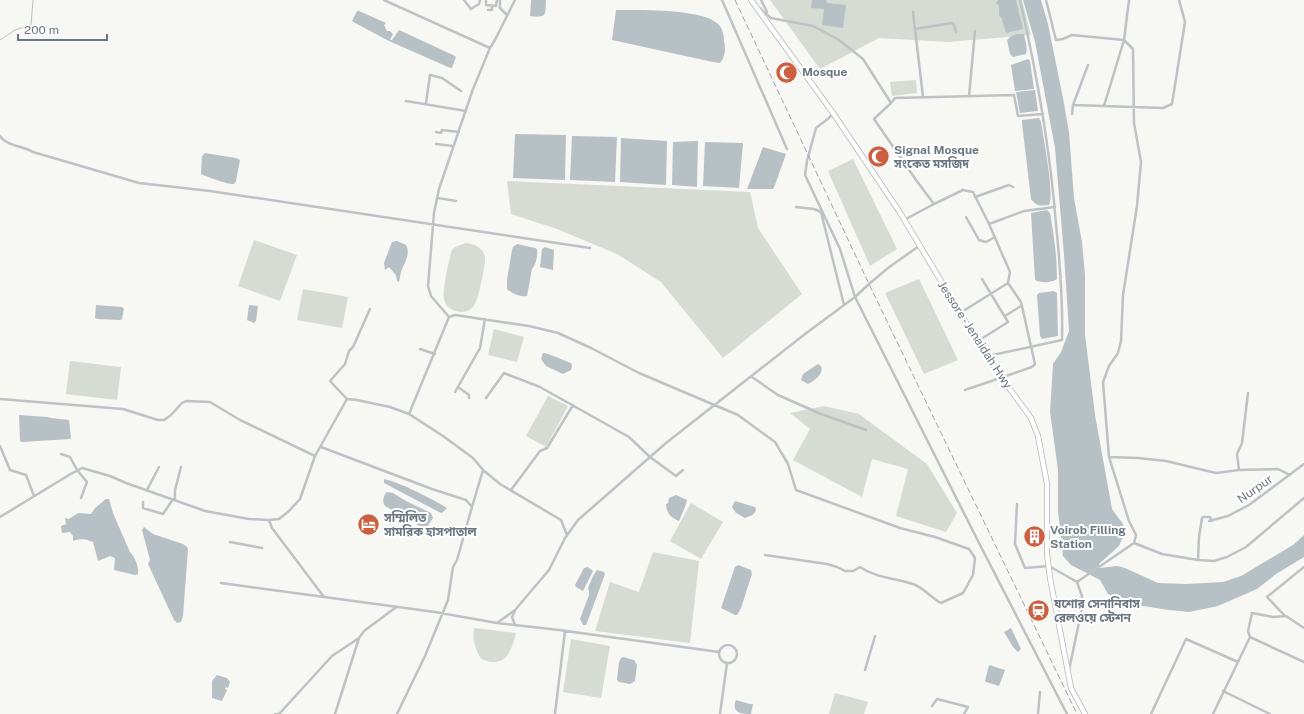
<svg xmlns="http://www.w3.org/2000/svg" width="1304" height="714" font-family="'Public Sans','Noto Sans Bengali',sans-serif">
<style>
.green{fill:#d6dbd4}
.water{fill:#b7c1c5}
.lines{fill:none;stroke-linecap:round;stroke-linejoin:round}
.stream{stroke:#b7c1c5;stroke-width:1}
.highway-casing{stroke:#b2b5b8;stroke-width:6}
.street{stroke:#bec2c5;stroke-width:2.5}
.highway{stroke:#fff;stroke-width:4.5}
.rail{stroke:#9fa4a9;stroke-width:1;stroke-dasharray:6 3;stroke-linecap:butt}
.labels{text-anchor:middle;stroke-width:4;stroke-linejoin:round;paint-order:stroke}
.poi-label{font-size:12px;font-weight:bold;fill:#6a7781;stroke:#fff;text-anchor:start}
.street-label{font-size:12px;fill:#6a7781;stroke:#fff}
</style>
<rect width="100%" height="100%" fill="#f7f7f4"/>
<path class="green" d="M770 0H1022L1031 35 948 42 879 38 820 69Z
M916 80 917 93 892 96 890 82Z
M853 159 897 249 870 266 828 171Z
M507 181 750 192 758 228 802 294 723 358 661 282 617 254 557 229 511 214Z
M254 240 297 255 280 301 238 286Z
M466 243C475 244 482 247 485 257 486 263 478 303 473 307 468 312 462 313 456 311 450 310 445 305 444 299 442 291 449 259 452 250L455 247Z
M919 279 958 360 924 374 885 293Z
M303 289 348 297 342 328 297 320Z
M494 329 524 337 517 362 488 355Z
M70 361 121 367 117 400 66 394Z
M548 396 568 406 546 447 526 436Z
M824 406 859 414 927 464 957 513 946 532 896 516 908 469 872 459 862 497 793 460 810 429 790 413Z
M691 503 723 522 701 559 670 541Z
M653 552 699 561 690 643 595 631 610 582 639 592Z
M474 628 516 633C511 653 505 669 481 659 475 648 472 640 474 628Z
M571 639 610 646 601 698 563 692Z
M835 693 868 702 864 714H829Z"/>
<path class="water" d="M531 0H546C545 15 548 18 530 16Z
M812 0H826L827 3 846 5 843 28 822 25 824 9 811 8Z
M998 0H1016L1023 29 1006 33 1002 19 999 15V6L996 3Z
M1023 0H1041L1048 24 1063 98 1069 132 1074 198 1082 242 1085 275V334L1095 415 1112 509 1123 524 1124 534 1119 546 1099 564 1100 568 1117 566 1125 568 1158 583 1186 584 1223 582 1241 576 1293 545 1304 535V557L1276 574 1257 589 1218 606 1189 612 1169 610 1130 604 1108 594 1100 580 1071 565 1063 556 1058 511V470L1050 412 1053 364 1061 352 1069 331 1064 255 1055 148 1035 42Z
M616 10C638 10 707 8 720 26 723 30 724 36 724 41 726 48 725 58 720 63L713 62 612 40Z
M357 11H359L386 23 384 25 387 31H390L393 34 390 40H392L399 30 453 55 456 57 452 68 448 67 389 41 357 24 352 21Z
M1016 34H1024C1025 41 1028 47 1026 54L1013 57 1010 54 1007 40 1010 37Z
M1028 59 1030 61 1034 89 1015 91 1011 65Z
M1035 90 1038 111 1020 113 1016 92Z
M1039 118 1041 122C1043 136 1055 196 1049 205 1040 206 1036 206 1031 199L1022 123V120Z
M515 134 566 135 565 180 513 178Z
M572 136 617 137 615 182 570 180Z
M621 138 667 141 666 185 620 182Z
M698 141 697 187 672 185 673 142Z
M705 142 743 143 739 188 703 186Z
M763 147 786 154 775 185 773 189H747Z
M205 153 236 158 240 160 236 181 234 184C230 185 207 177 201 174L202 156Z
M1047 210 1050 213C1054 235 1057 257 1057 279 1052 283 1040 283 1035 280L1031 213Z
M397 241 406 245C411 255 404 263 401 272 400 275 400 279 399 282L397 281 396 275 389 267 385 270 384 263 392 242Z
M517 244 535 248 537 249C538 254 536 265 532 269L527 296C520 297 513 294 507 289V280L512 250 513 247Z
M545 247 554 250 553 270 540 267 542 249Z
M1054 291 1057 293 1058 336 1042 339 1040 336 1037 295 1039 293Z
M96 305 122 307 124 309 122 319 120 320 98 319 95 318Z
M249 305 258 306 256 321 254 323 247 320Z
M543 353C548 353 565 361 571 363L572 366 571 370 563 374 546 366 541 359Z
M818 364 821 366C824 374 815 380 808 384L801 380 803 374Z
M19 415 47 417 52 418 69 420 71 438 70 439 22 442 20 441Z
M384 479C399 482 433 499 447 508L442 513 439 512 384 483Z
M387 492 393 493 406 501 431 513 433 518 427 527 423 528 385 506C382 502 383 495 387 492Z
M676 495 687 500 685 507 679 521C670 517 667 514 666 504L668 503 669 498Z
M106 499H109L113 513 130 552C135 557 139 567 138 574L135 575 114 570 115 558 110 556 98 561 93 542C86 539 81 538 73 541V536L70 532 62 533 61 526 66 524 65 518 69 519 78 513 91 514 95 508Z
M735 501 755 507 756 510C754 515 751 516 745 518L736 513 732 507Z
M144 527 153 534 183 544 187 547 188 549 183 616 181 622 177 623 174 620 148 564 150 560 142 530Z
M738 565 751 570 752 574 741 608 737 615H735L721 608 735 567Z
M588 567 593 571 583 591 576 587 575 585 584 568Z
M597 570 604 572 605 574 588 620 586 625H583L580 619 589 595V591L588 588 593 576Z
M1011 628 1021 649 1018 652 1013 647 1004 632Z
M623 657 634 660 637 665 635 681 630 684 619 682 617 680 619 662 621 658Z
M989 665 1005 670 999 686 986 682 985 681Z
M217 675 227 678 230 682 228 688 226 687 225 689 227 690 222 701 212 698V681Z
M736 700 750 704H753L751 714C741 714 731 713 736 700Z"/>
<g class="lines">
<path class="stream" d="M0 40 15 30 31 25 33 0"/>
<defs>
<path id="highway" d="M751 0 833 113 899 211 977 341 1001 377 1031 418 1038 436 1047 484V554L1050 578 1071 688 1085 714"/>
</defs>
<use href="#highway" class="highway-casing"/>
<path class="street" d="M384 0 490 48
M464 0 471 9 479 4 480 0
M486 0V5L496 6 497 0
M500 0V8L507 15
M515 0 496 38 490 48 473 89 439 189 434 213 428 286 431 296 449 317 455 315 529 326 558 333 591 348 639 373 738 415 775 442 788 464 796 490 900 528 935 537 969 549 975 558 973 575 963 593 941 603C931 598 923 587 913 584 895 578 876 578 860 567L853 571H845L837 567 827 564 765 555
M722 0 787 149
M761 0 767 12
M1046 0 1056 40 1063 39 1072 35 1124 40 1104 106
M757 6 771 18 813 26 839 40 863 59 891 103 874 119 916 180 934 204
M488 10H492V7
M913 12 923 97
M915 29 952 23 954 25 956 32
M969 96 975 31
M406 101 466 111
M426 103 430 75 442 78 461 91
M891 103 895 98 1014 95 1018 116 1043 114
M1073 105 1163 108 1172 104 1185 22 1179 0
M833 113 829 118 816 128 807 161 805 175 840 249 855 297 979 543 1067 714
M1072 114 1073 105 1088 65
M436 132 441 133 442 130 459 132
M0 136C6 146 24 146 33 152L139 183 210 191 590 248
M436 144 453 146
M975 197 1009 185 1013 187
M438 198 456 201
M796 207 814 209 821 212 844 305
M966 217 979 240 986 242 995 237
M904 220 934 204 963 190 973 192 989 224 1010 272 1008 283 1021 302 1035 364 1032 367 965 390
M989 224 1024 211 1055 207
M960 313 1008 283
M1005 316 1021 306
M978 341 1008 322 982 279
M420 349 435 354
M988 356 1062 340C1063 301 1060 263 1056 224 1050 149 1037 74 1020 0
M752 377 778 395 821 414 866 430
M458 387 469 395V398
M455 392 480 348 485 319
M486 398 504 373 540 387 629 437 650 457 676 476 683 470
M0 399 123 409 158 420H164L171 415 182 403 186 401 210 402 240 420 315 456
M347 399 330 381 345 364 349 351 353 347 370 309
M409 414 449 317
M0 446 10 470 26 475 34 496
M321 447 432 489 466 500 472 507 483 470
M61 454 70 457 77 470 87 482 81 498
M1109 457 1138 458 1166 461 1216 473 1239 470 1278 469 1290 475
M1239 470 1237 454 1242 443 1248 393
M147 490 159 467
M511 490 540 451 547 448 573 405
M175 500V490L181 467
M143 502V508L163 514 173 499
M1017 504 1015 544 1025 568 1049 566 1077 582 1082 596 1081 613 1069 670
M0 517 69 475 82 468 110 476 126 483 205 511 249 519 269 520 279 519 289 511 300 499 315 456 347 399 357 400 390 407 409 414 443 436 473 458 483 470 500 484 561 520 567 535
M269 520 272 528 324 597
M1209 521 1228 516 1249 505 1304 464
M230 542 262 548
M1134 543 1162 554 1198 560 1214 561 1227 557 1246 547 1304 498
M1198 560 1199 537 1202 518 1203 517H1210L1212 521
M1077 582 1134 543 1136 535 1129 521 1109 457 1103 382 1109 366 1118 353 1121 341 1123 295 1137 206 1141 162 1134 123 1133 49 1124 40 1129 0
M221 583 435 612 497 623 559 630 719 652
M515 611 512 617 515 625
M1285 616 1267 597 1304 567
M497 623 515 610 549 570 565 538 578 520 666 443 805 334 855 297 869 284 888 268 919 246
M1250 637 1248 631 1252 613 1273 617 1286 616 1304 628
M719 654a9 9 0 1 1 18 0a9 9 0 1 1-18 0Z
M865 670 875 636
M1223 691 1270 714
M932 706 937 699 968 707 964 714
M275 714H279L332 656 359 638 364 631 395 608
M335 714 359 638
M397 714 425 656 448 600 453 567 457 560 472 507
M555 714 565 631
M720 714 727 663
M1038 714 1040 692
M1151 714 1186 639 1238 662
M1213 714 1250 637 1304 662"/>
<use href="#highway" class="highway"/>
<path class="rail" d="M735 0 869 284 1077 714"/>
</g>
<defs>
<symbol id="mosque-disc" viewBox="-11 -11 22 22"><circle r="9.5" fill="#cc5f3f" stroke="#fff"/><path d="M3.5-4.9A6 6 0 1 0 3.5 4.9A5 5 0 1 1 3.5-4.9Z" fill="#fff"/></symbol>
<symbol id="hotel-disc" viewBox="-11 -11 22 22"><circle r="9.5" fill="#cc5f3f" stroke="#fff"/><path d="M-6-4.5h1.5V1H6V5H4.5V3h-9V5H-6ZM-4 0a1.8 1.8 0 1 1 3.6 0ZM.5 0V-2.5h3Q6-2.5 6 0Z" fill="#fff"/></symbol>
<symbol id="building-disc" viewBox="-11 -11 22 22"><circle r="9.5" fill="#cc5f3f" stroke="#fff"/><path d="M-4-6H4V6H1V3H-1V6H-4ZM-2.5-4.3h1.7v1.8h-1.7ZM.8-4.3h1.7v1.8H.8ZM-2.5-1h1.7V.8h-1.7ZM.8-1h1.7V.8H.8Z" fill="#fff"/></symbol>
<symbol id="station-disc" viewBox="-11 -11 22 22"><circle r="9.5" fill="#cc5f3f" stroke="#fff"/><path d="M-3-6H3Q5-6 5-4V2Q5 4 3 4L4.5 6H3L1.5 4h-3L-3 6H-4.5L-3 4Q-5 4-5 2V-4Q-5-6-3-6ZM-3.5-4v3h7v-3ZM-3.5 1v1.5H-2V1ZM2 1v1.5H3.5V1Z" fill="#fff"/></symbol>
</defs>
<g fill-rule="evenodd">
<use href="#mosque-disc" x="774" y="60" width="25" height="25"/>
<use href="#mosque-disc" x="866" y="144" width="25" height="25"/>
<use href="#hotel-disc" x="356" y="512" width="25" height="25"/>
<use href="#building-disc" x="1022" y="524" width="25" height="25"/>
<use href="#station-disc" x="1026" y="598" width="25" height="25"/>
</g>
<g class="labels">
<g class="poi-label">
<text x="802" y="76">Mosque</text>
<text x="894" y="154">Signal Mosque<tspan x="894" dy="14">সংকেত মসজিদ</tspan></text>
<text x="384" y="522">সম্মিলিত<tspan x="384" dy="14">সামরিক হাসপাতাল</tspan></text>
<text x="1050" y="534">Voirob Filling<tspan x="1050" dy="14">Station</tspan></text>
<text x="1054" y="608">যশোর সেনানিবাস<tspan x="1054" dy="14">রেলওয়ে স্টেশন</tspan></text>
</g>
<g class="street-label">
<text transform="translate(975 335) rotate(57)" y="4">Jessore - Jenaidah Hwy</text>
<text transform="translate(1255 489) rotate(-35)" y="4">Nurpur</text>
</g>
</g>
<path d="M18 34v6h89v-6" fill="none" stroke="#6a7781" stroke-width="2"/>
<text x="24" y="34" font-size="12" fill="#6a7781" stroke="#ffffff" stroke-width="3" paint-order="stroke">200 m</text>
</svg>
